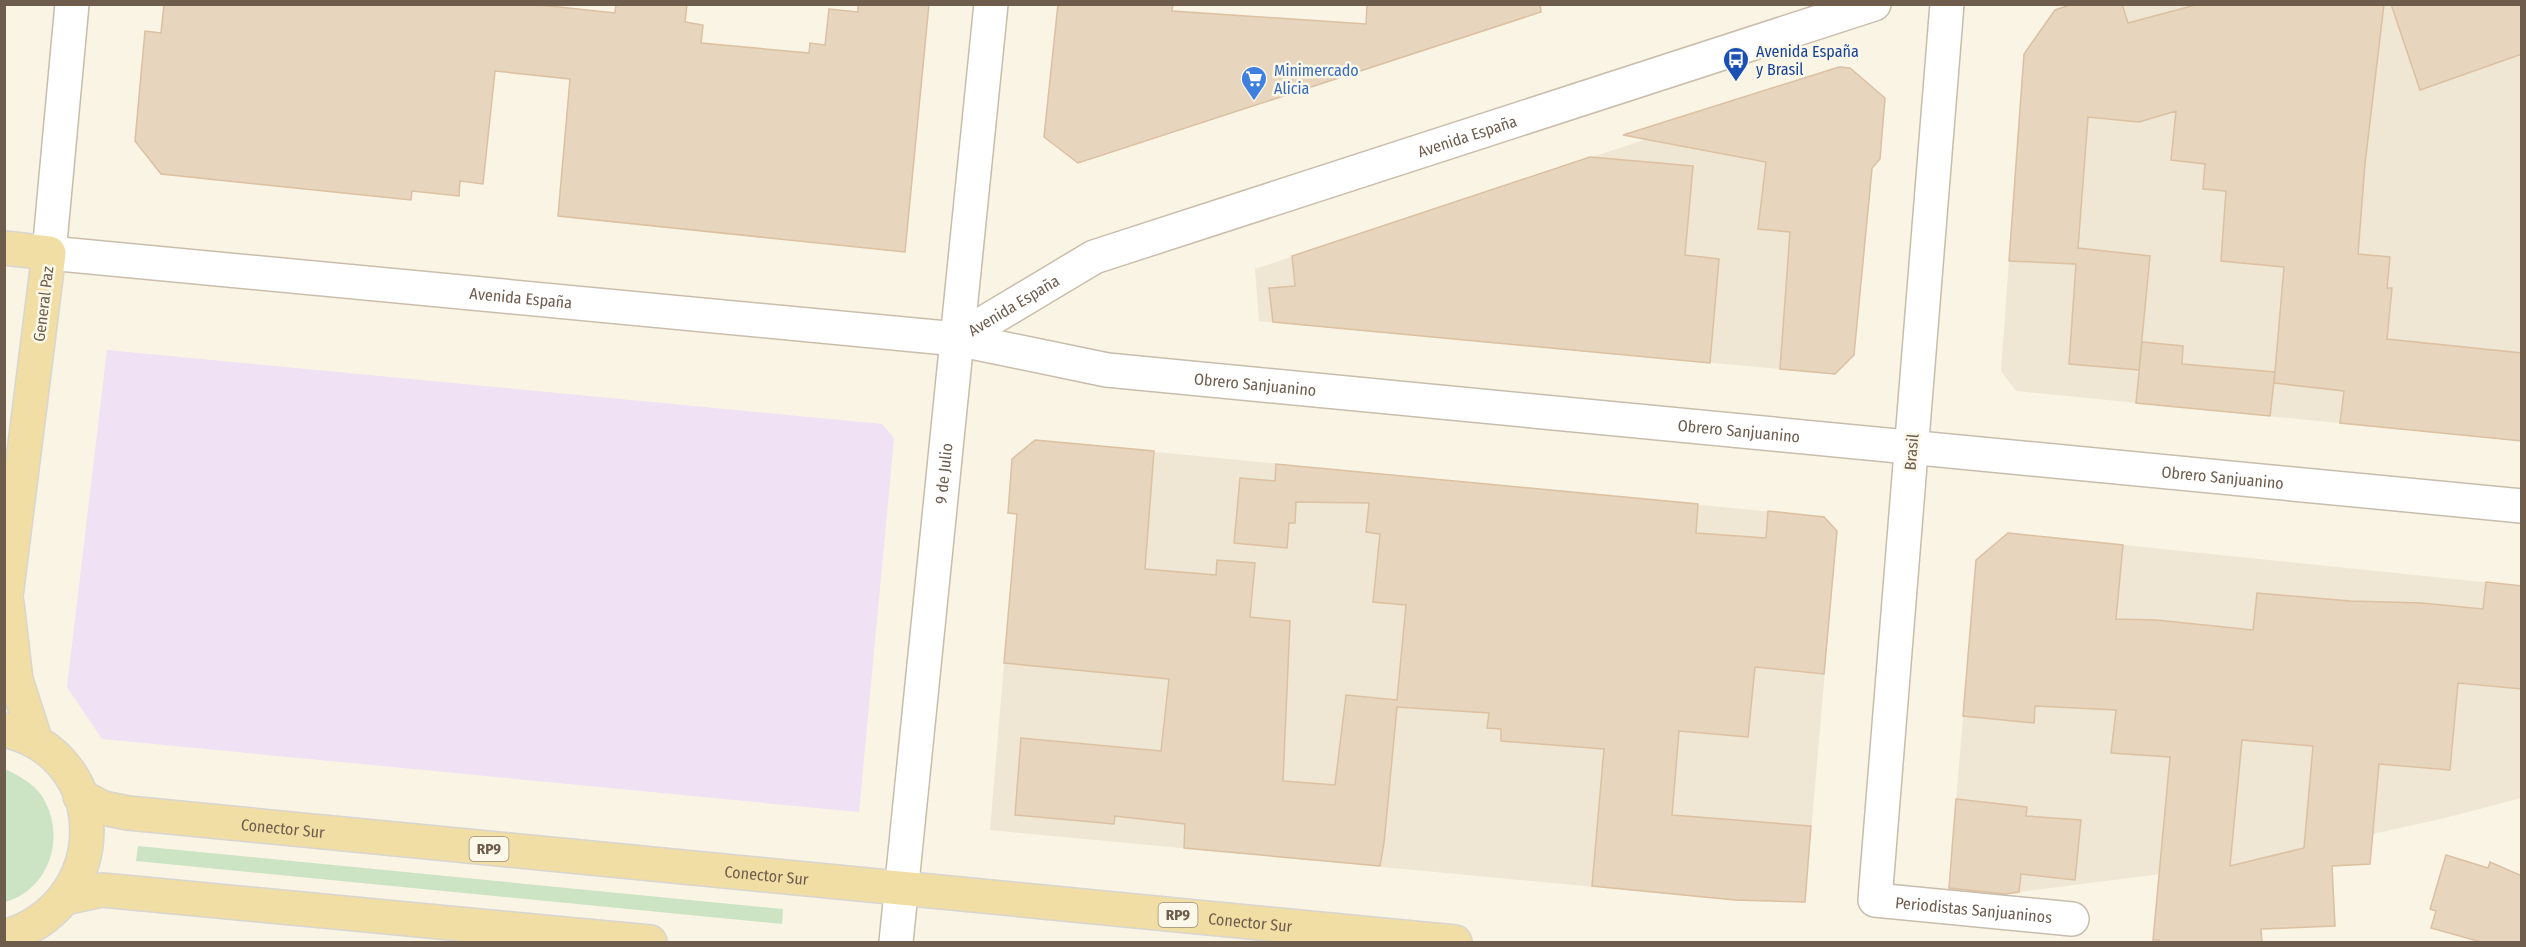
<svg xmlns="http://www.w3.org/2000/svg" width="2526" height="947" font-family="'Fira Sans Condensed',sans-serif">
<style>
.residential{fill:#efe6d3}
.education{fill:#f0e1f5}
.green{fill:#cde4c4}
.building{fill:#e8d5bd;stroke:#dbc0a2;stroke-width:1.5;fill-rule:evenodd}
.lines{fill:none;stroke-linecap:round;stroke-linejoin:round}
.minor-casing{stroke:#c8bcac;stroke-width:36}
.secondary-casing{stroke:#cbbdab;stroke-width:36}
.primary-casing{stroke:#d9d5d1;stroke-width:36}
.minor{stroke:#fff;stroke-width:33}
.secondary{stroke:#fff;stroke-width:33}
.primary{stroke:#f0dea4;stroke-width:33}
.labels{text-anchor:middle;stroke-width:5;stroke-linejoin:round;paint-order:stroke}
.shield{fill:#fcf8e9;stroke:#998c7c;stroke-width:1.5}
.shield-label{font-size:15px;font-weight:bold;fill:#6e5d4d}
.transit-label{font-size:16px;fill:#164399;stroke:#fcf8e9;text-anchor:start}
.shop-label{font-size:16px;fill:#366cbe;stroke:#fcf8e9;text-anchor:start}
.street-label{font-size:16px;fill:#6e5d4d;stroke:#fcf8e9}
</style>
<rect width="100%" height="100%" fill="#f9f4e4"/>
<path class="residential" d="M2073 4 2521 5V441L2016 391 2001 371 2024 54 2055 10Z
M1722 114 1873 167 1854 355 1835 374 1259 321 1255 269Z
M1053 442 1824 517 1837 531 1805 902 1733 900 990 830 1010 594Z
M2008 533 2521 586V798L2445 818 2232 865 2019 892 1948 899 1976 560Z"/>
<path class="education" d="M107 350 882 424 894 438 859 812 102 739 67 687Z"/>
<path class="green" d="M5 769C19 776 33 783 42 796 67 836 50 889 5 902Z
M138 846 783 909 782 924 136 861Z"/>
<path class="building" d="M164 4H531L615 13 616 4H687L685 22 703 25 701 43 809 53 810 43 825 45 829 9 858 12V4H929L905 252 558 216 570 79 495 71 483 184 460 181 459 196 412 191 411 200 161 174 135 141 145 31 161 33Z
M1058 4H1173L1172 11 1366 24 1367 4H1540L1541 12 1078 163 1044 137Z
M2073 4H2122L2128 23 2199 4H2384L2365 164 2358 254 2390 257 2387 288H2392L2387 339 2522 353V441L2340 423 2344 391 2274 383 2284 267 2221 261 2226 191 2203 189 2205 164 2171 160 2176 111 2139 122 2088 117 2078 248 2150 256 2139 370 2069 364 2076 264 2009 261 2024 54 2055 10Z
M2391 4H2522V54L2420 90Z
M1839 67 1850 68 1885 98 1880 159 1872 168 1854 355 1835 374 1780 369 1790 232 1758 229 1766 162 1623 135Z
M1590 157 1693 166 1685 255 1719 259 1710 363 1273 322 1269 288 1295 286 1292 256Z
M2142 342 2183 346 2182 364 2275 372 2270 416 2136 403Z
M1035 440 1154 451 1145 569 1216 575 1217 560 1255 563 1250 617 1290 621 1283 781 1335 785 1346 695 1397 700 1406 605 1373 602 1380 534 1366 532 1369 503 1296 502 1295 523H1289L1287 548 1234 543 1240 478 1275 481 1276 464 1698 504 1696 533 1766 538 1768 511 1824 517 1837 531 1824 674 1755 667 1748 737 1679 731 1672 815 1811 826 1805 902 1735 900 1592 886 1604 749 1501 741V729L1487 728 1489 713 1397 707 1384 843 1380 866 1184 848 1185 824 1115 816 1114 824 1015 815 1021 738 1161 751 1169 679 1004 663 1017 514 1008 513 1012 459Z
M2008 533 2123 545 2116 619 2156 620 2253 630 2257 593 2350 601 2421 603 2483 609 2486 582 2522 586V689L2458 683 2450 770 2379 764 2370 864 2332 866 2335 926 2261 929 2262 942H2159V940H2153L2170 757 2111 753 2116 710 2035 706 2034 723 1963 716 1976 560ZM2242 740 2313 746 2304 848 2230 866Z
M1956 799 2027 807 2026 816 2081 820 2075 880 2021 874 2019 892 2005 894 1949 888Z
M2446 855 2488 868 2490 862 2522 876V942H2481L2431 928 2436 911 2430 909Z"/>
<g class="lines">
<defs>
<g id="minor">
<path id="s1" d="M1947 4 1875 900 2072 919"/>
<path d="M49 253 72 4"/>
<path id="s2" d="M957 339 1107 370 2522 506"/>
<path id="s3" d="M896 942 991 4"/>
</g>
<g id="secondary">
<path id="s4" d="M49 253 957 339 1094 257 1874 4"/>
</g>
<g id="primary">
<path d="M4 248 49 253 4 612"/>
<path d="M7 603 16 680 36 742"/>
<path d="M4 730C115 755 114 906 4 937"/>
<path id="s5" d="M80 796 103 808 128 813 1455 942"/>
<path d="M65 898 102 890 650 942"/>
</g>
</defs>
<use href="#minor" class="minor-casing"/>
<use href="#secondary" class="secondary-casing"/>
<use href="#primary" class="primary-casing"/>
<use href="#minor" class="minor"/>
<use href="#secondary" class="secondary"/>
<use href="#primary" class="primary"/>
</g>
<defs>
<symbol id="bus-pin" viewBox="-11 -11 22 30"><path d="M0 17L-7.5 6A9.5 9.5 0 1 1 7.5 6Z" fill="#1a4fb4" stroke="#fcf8e9"/><path d="M-5-6H5V4H4V6H2V4H-2V6H-4V4H-5ZM-3.5-4V0h7V-4ZM-3.5 1.2v1.5H-2V1.2ZM2 1.2v1.5H3.5V1.2Z" fill="#fff"/></symbol>
<symbol id="supermarket-pin" viewBox="-11 -11 22 30"><path d="M0 17L-7.5 6A9.5 9.5 0 1 1 7.5 6Z" fill="#3f7fe0" stroke="#fcf8e9"/><path d="M-6-5.5h2.5l.6 2H6L4.5 2H-2.5L-4.4-4H-6ZM-1.5 3.2a1.3 1.3 0 1 0 .1 0ZM3 3.2a1.3 1.3 0 1 0 .1 0Z" fill="#fff"/></symbol>
</defs>
<g fill-rule="evenodd">
<use href="#bus-pin" x="1721" y="45" width="30" height="40"/>
<use href="#supermarket-pin" x="1239" y="64" width="30" height="40"/>
</g>
<g class="labels">
<g class="shield">
<rect x="469.5" y="837" width="39" height="24" rx="4.5"/>
<rect x="1158.5" y="903" width="39" height="24" rx="4.5"/>
</g>
<g class="shield-label">
<text x="489" y="854">RP9</text>
<text x="1178" y="920">RP9</text>
</g>
<g class="transit-label">
<text x="1756" y="57">Avenida España<tspan x="1756" dy="18">y Brasil</tspan></text>
</g>
<g class="shop-label">
<text x="1274" y="76">Minimercado<tspan x="1274" dy="18">Alicia</tspan></text>
</g>
<g class="street-label">
<text dy="6" stroke="none"><textPath href="#s4" startOffset="1464">Avenida España</textPath></text>
<text dy="6" stroke="none"><textPath href="#s4" startOffset="474">Avenida España</textPath></text>
<text transform="translate(43 304) rotate(-83)" y="6">General Paz</text>
<text dy="6" stroke="none"><textPath href="#s4" startOffset="978">Avenida España</textPath></text>
<text dy="6" stroke="none"><textPath href="#s2" startOffset="302">Obrero Sanjuanino</textPath></text>
<text dy="6" stroke="none"><textPath href="#s2" startOffset="788">Obrero Sanjuanino</textPath></text>
<text transform="translate(1911 452) rotate(-85)" y="6">Brasil</text>
<text dy="6" stroke="none"><textPath href="#s3" startOffset="471">9 de Julio</textPath></text>
<text dy="6" stroke="none"><textPath href="#s2" startOffset="1274">Obrero Sanjuanino</textPath></text>
<text dy="6" stroke="none"><textPath href="#s5" startOffset="207">Conector Sur</textPath></text>
<text dy="6" stroke="none"><textPath href="#s5" startOffset="693">Conector Sur</textPath></text>
<text dy="6" stroke="none"><textPath href="#s1" startOffset="998">Periodistas Sanjuaninos</textPath></text>
<text dy="6" stroke="none"><textPath href="#s5" startOffset="1179">Conector Sur</textPath></text>
</g>
</g>
<rect width="2526" height="947" fill="none" stroke="#6e5d4d" stroke-width="12"/>
</svg>
